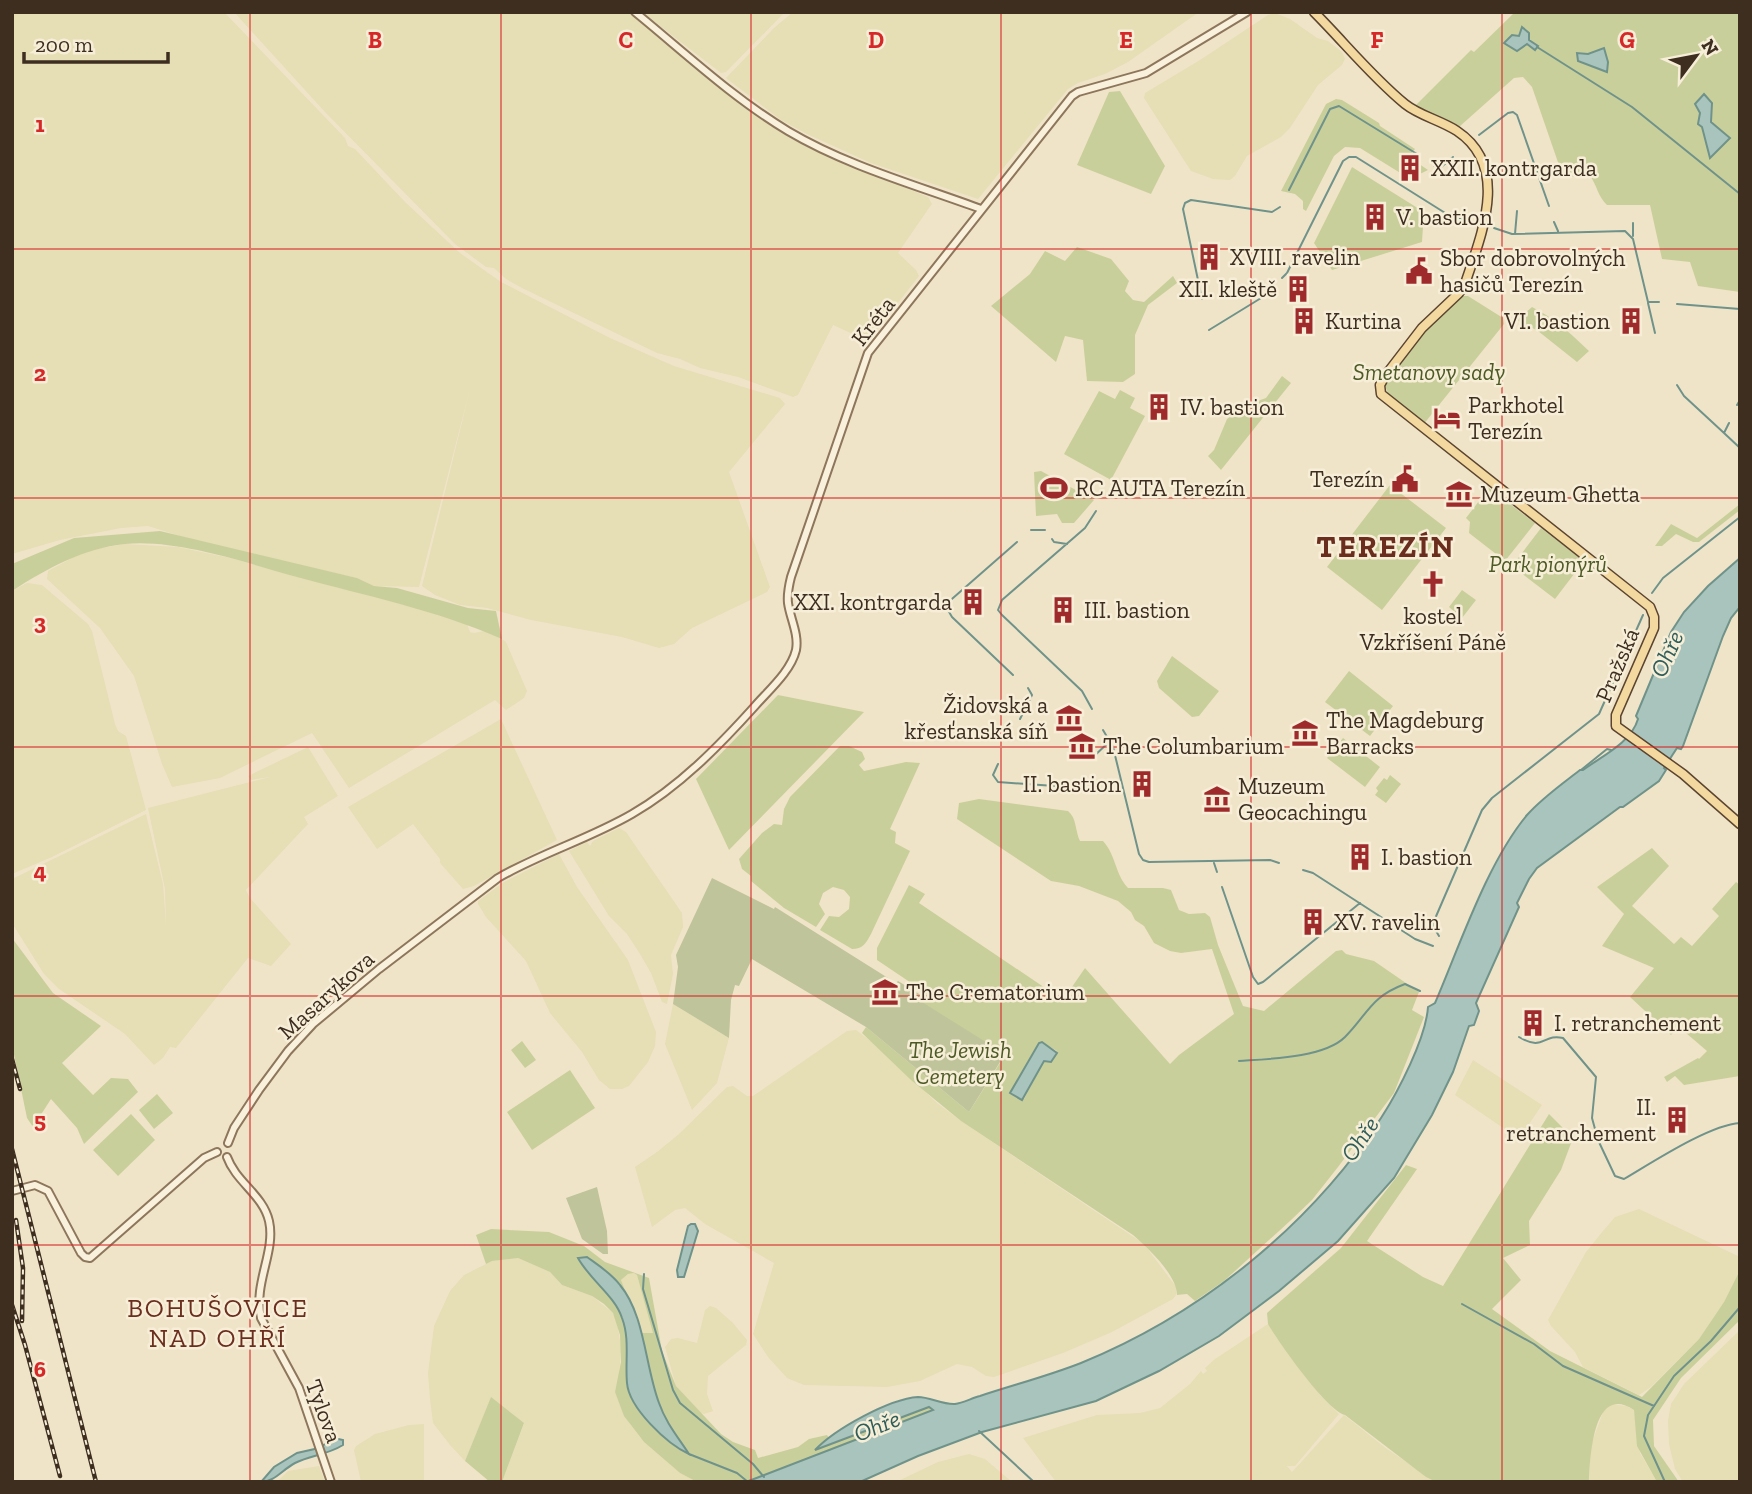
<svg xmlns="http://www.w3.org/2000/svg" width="1752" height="1494" font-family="'Zilla Slab',serif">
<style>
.farmland{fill:#e6deb5}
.green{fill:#c9cf9b;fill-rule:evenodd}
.cemetery{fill:#bfc49a}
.water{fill:#a9c4bc;stroke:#6f938a;stroke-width:2}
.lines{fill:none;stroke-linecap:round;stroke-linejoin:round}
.stream{stroke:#6f938a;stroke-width:2}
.minor-casing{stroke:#8d765c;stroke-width:10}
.major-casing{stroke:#5b4430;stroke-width:11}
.minor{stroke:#faf1dc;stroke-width:6}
.major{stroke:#f3d9a0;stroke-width:8}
.rail-casing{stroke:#3d2e20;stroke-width:4.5}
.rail{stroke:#f7eed8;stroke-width:2;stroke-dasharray:5;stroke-linecap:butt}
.grid{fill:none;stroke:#d62828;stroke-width:2;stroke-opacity:0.55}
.labels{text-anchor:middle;stroke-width:5;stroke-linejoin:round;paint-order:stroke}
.poi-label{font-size:23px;fill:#3d2e20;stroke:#f7eed8;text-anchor:start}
.street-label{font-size:23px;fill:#3d2e20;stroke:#f7eed8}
.park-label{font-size:23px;font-style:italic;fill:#4d5a26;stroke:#f7eed8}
.water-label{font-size:24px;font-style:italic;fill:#2f5d5a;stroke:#f7eed8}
.quarter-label{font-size:26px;letter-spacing:2px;fill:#6b2e1e;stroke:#f7eed8}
.district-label{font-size:30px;font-weight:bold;letter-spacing:2px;fill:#6b2e1e;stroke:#f7eed8}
.grid-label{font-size:23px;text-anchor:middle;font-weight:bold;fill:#d62828;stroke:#f7eed8;stroke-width:5;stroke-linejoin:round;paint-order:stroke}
</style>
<rect width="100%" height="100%" fill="#f0e4c8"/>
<path class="farmland" d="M12 12H224L345 138 348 146 355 149 405 202 460 253 501 282 610 338 674 366 780 398 785 404 729 472 770 587 767 592 692 628 674 644 659 648 622 637 531 620 487 608 460 605 435 595 422 586 471 385 419 587 374 586 357 578 206 544 148 526 121 528 60 540 12 554Z
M234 12H628L714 83 782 132 810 148 928 197 932 204 929 208 898 253 916 270 919 276 868 341 833 325 798 395 793 397 738 377 700 368 680 359 657 353 522 288 506 279 494 268 486 267 455 244 325 112Z
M642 12H785L726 72 721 73Z
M793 12H1199L1128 62 1105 74 1078 83 1068 89 978 199 871 163 807 134 781 120 726 78 774 28Z
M1275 13 1290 19 1317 38 1328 41 1342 52 1345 59 1342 65 1318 85 1290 128 1281 137 1247 156 1235 176 1230 180 1213 179 1191 171 1144 98 1145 93 1200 60 1268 15Z
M125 544 178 547 230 558 437 613 467 624 470 632 474 633 484 631 496 635 506 642 527 691 524 698 506 710 495 700 349 788 312 733 220 778 172 787 162 764 134 676 100 628 47 579 48 571 76 556 90 550Z
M27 583 42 585 88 624 92 631 115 724 118 731 126 736 146 810 52 857 12 874V591Z
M501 719 557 840 474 886 463 889 440 863V859L413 824 377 849 348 807Z
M308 747 338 796 304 817 308 824 246 890 250 898 291 944 271 966 248 958 176 1048 170 1047 163 1058 154 1065 125 1034 59 989 44 974 12 923V879L146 814 163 884 166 926 165 889 148 808 270 777 251 780 248 776Z
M619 828 626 832 682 913 683 927 671 955 673 974 667 1004 662 1002 651 973 640 954 627 934 609 916 569 851 587 842 590 846 593 841Z
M559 854 577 887 628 960 656 1032 655 1046 648 1062 629 1086 622 1089H610L599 1080 582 1052 550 1013 526 961 486 917 478 904V901L504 882Z
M673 1004 729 1038 717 1083 692 1110 665 1044Z
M856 1030 876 1045 937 1103 961 1121 1144 1244 1177 1288 1176 1295 1173 1299 1112 1332 1063 1353 994 1377 986 1376 972 1367 957 1364 920 1381 887 1387 804 1385 787 1378 768 1357 753 1334 774 1263 705 1224 685 1208 675 1210 652 1227 635 1167 657 1152 679 1134 727 1087 733 1086 747 1096H753L847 1031Z
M1473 1060 1542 1105 1525 1130 1531 1135 1525 1143 1455 1095Z
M1639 1209 1740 1257V1270L1724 1302 1699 1339 1651 1387 1639 1395 1583 1367 1575 1352 1551 1326 1548 1320 1586 1252 1603 1231 1615 1217Z
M518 1258 550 1272 562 1285 592 1296 613 1313 617 1321 621 1348 619 1379 615 1392 630 1424 644 1442 680 1473 697 1482H502L524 1424 491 1398 465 1461 450 1445 433 1423 430 1399 428 1373 434 1326 450 1291 464 1275 492 1261Z
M634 1273 637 1275 654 1333H642L621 1280 628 1274Z
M710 1306 716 1308 733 1323 747 1340 746 1345 708 1376 707 1394 713 1411 704 1414 699 1412 676 1386 665 1347 671 1339 678 1338 697 1343 705 1310Z
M1268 1324 1320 1395 1339 1414 1295 1466H1287L1292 1472 1344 1415 1387 1449 1417 1469 1426 1477 1436 1482H1056L1023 1438 1097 1415 1140 1413 1160 1408 1190 1384 1201 1371 1203 1374 1207 1371 1205 1368 1215 1359Z
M1740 1330V1482H1683L1675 1469 1669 1444 1668 1421 1671 1404 1684 1384Z
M1611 1404 1626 1406 1634 1410 1640 1453 1657 1482H1589L1591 1445 1603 1412Z
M424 1424V1482H361L354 1450 356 1446 375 1434 409 1425Z
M969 1454 985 1459 1012 1482H896L938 1462Z
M319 1466 325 1482H277L288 1471Z"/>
<path class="green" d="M1515 12H1740V292L1698 286 1690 262 1662 259 1650 205H1607C1598 197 1597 185 1590 176L1567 177 1561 171 1532 87 1523 77 1514 78 1459 127 1415 106 1471 50 1474 52Z
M1120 91 1165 166 1151 194 1077 165 1109 92Z
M1336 99 1342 100 1379 123 1380 126 1415 149 1409 157 1428 170 1410 179 1360 148 1345 147 1334 156 1306 211 1303 209V201L1295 194 1281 191 1326 104Z
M1352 167 1424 212 1422 242 1332 270 1314 243Z
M1077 247 1111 259 1129 281 1125 291 1133 300 1144 302 1173 276 1177 283 1148 305 1135 335V374L1123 382 1087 381 1083 340 1065 336 1056 362 991 306 1030 274 1045 251 1065 261Z
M1463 296H1468L1503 318 1504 324 1423 425 1389 397 1385 385 1422 334Z
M1532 307C1557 320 1569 332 1589 351L1577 362 1538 331 1517 320Z
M1282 376 1291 383 1221 470 1208 456 1214 450 1227 419 1249 404 1266 398Z
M1120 390 1135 398 1130 408 1145 416 1111 480 1064 454 1099 391 1115 399Z
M1041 471 1094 500 1074 523H1062L1057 514 1036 516 1034 472Z
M1390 485 1446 528 1382 610 1327 567Z
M1489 488 1535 523 1505 561 1469 533 1470 522 1466 518Z
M1740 504V510L1699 542H1693L1676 534 1662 546H1655L1671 524 1697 538Z
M1541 528 1584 561 1555 599 1512 566Z
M160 531 357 578 374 586 397 588 468 608 496 611 502 639C436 610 367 596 297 577 246 563 178 539 125 544 84 548 46 569 12 591V564L74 538Z
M1462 590 1476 600 1462 618 1449 607Z
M1172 656 1219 691 1199 716 1192 717 1159 688 1157 681Z
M1349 671 1393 706 1370 736 1325 702Z
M778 695 864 712 729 850 696 779Z
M1343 738 1380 767 1365 787 1327 758Z
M840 746H849L862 752 865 759 859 765 864 771 906 762 920 763 890 829 896 832 895 843 910 851 871 934C866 943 863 949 852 949L820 930 829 916 839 917 849 909 850 897 844 890 833 887 823 893 819 904 825 914 816 927 784 908 751 881V876L742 869 739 859 762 833 774 824 782 825 784 809 790 797Z
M1390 775 1401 784 1386 803 1375 795 1378 791 1376 788 1384 778 1387 780Z
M979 799 1068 811C1077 818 1075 831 1080 841H1103C1116 855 1115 874 1128 888H1163L1171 890 1179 910 1189 914 1205 913 1210 917 1218 945 1243 1006 1264 1011 1336 951 1342 950 1346 954 1374 961 1419 992 1412 1010 1424 1017 1394 1093 1338 1167 1312 1200 1290 1221 1224 1281 1195 1301 1187 1294 1177 1295C1177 1275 1147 1247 1133 1235L961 1121 911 1080 862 1033 866 1027 969 1112 1005 1055 921 1002 926 993 877 960V948L909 885 925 894 919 903 1063 1000 1085 968 1170 1064 1179 1055 1234 1014 1212 949 1181 953 1170 951 1154 943 1144 926 1135 920 1131 912 1118 901 1079 886 1051 881 957 819 959 803ZM1041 1042 1057 1051 1044 1061 1024 1099 1011 1093Z
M1652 848 1669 866 1632 906 1674 944 1681 937 1692 946 1719 916 1712 909 1736 882 1740 885V1076L1684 1085 1675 1076 1667 1082 1664 1077 1698 1058 1699 1059 1707 1051 1679 1027 1671 1035 1630 997 1654 968 1602 946 1624 914 1597 887Z
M12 938 53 993 101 1026 62 1063 93 1095 111 1078 128 1079 138 1092 84 1144 77 1128 51 1099 33 1127 27 1118 12 1045Z
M522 1041 536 1060 525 1068 511 1050Z
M570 1070 595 1108 532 1150 507 1112Z
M157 1094 173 1113 154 1129 139 1110Z
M131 1114 155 1140 118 1176 93 1150Z
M1549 1114 1573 1138 1561 1170 1529 1221 1530 1245 1503 1258 1521 1280 1492 1309 1550 1351 1642 1397 1699 1339 1724 1302 1740 1270V1320L1681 1378 1653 1420 1654 1446 1679 1482H1657L1637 1446 1634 1410C1593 1382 1590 1458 1589 1482H1436L1426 1477 1345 1415C1327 1411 1279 1343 1268 1324L1267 1313 1341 1248 1406 1165 1417 1169 1367 1241 1423 1277 1443 1286Z
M491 1229 549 1232 584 1246 605 1262 649 1278 662 1351 676 1386 721 1434 733 1442 755 1450 758 1458 798 1447 809 1439 827 1435 829 1438 821 1444 930 1407 934 1410 746 1482H697L680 1473 644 1442 624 1416 615 1392 621 1362 620 1335 613 1313 604 1304 592 1296 562 1285 550 1272 518 1258 492 1261 486 1264 476 1235ZM587 1257C602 1268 620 1281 628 1298 640 1323 643 1349 650 1375 657 1404 669 1429 688 1451 664 1434 628 1413 627 1379 626 1359 629 1339 623 1319 615 1296 590 1280 579 1258ZM634 1273 637 1275 653 1333H642L621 1280 628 1274Z
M491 1397 524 1423 502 1482H490L465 1461Z"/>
<path class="cemetery" d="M712 878 774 909 775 907 896 983 898 981 924 997 922 1002 1005 1054 969 1112 866 1027 752 959 739 986 735 985 731 1000 729 1038 673 1004 678 967 676 955Z
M597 1187 607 1231 608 1254H603L582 1239 566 1198Z"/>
<path class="water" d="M1522 27 1529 33V40L1538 46 1535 50 1527 44 1517 51 1504 43 1512 35 1519 36Z
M1604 48 1608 62 1607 72 1578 61 1577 53 1588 54Z
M1704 94 1712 103 1711 122 1730 138 1710 158 1702 127 1698 124 1700 113 1695 104Z
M1740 558V607L1731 618 1723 636 1683 746 1681 749 1677 748 1664 768 1666 770 1659 781 1623 807H1620L1537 868 1529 879 1517 903 1519 907 1476 1003 1479 1011 1474 1025 1469 1026 1453 1072 1432 1115 1394 1178 1338 1241 1279 1291 1219 1336 1159 1371 1096 1401 982 1432 918 1456 860 1482H746L933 1410 929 1407 815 1450C835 1429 889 1399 918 1397 930 1397 943 1405 955 1404 963 1403 972 1398 980 1396 1013 1385 1048 1376 1081 1363 1201 1314 1309 1227 1381 1118 1398 1092 1426 1038 1428 1007L1435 1003C1460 945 1487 863 1527 815 1542 798 1562 784 1580 770H1583C1602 756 1631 743 1638 719L1636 716 1671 632 1684 612 1708 586Z
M1042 1042 1057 1053 1051 1062 1044 1061 1022 1100 1010 1093 1039 1043Z
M691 1224H695L698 1231 684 1277H678L677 1270 688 1226Z
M587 1257C598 1265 611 1273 620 1285 645 1315 645 1366 659 1403 666 1423 678 1437 689 1454 667 1444 629 1408 627 1383 625 1361 630 1339 622 1318 615 1296 590 1280 578 1258Z
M334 1438 343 1440V1445C327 1455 311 1455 295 1463 282 1470 274 1482 261 1482L274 1467 297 1453 319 1448Z"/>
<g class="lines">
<path class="stream" d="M1537 47 1632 107 1740 194
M1479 135 1508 113 1513 112 1517 115 1549 206
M1434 166 1440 168 1453 157
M1289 190 1330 109 1339 106 1417 154
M1554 222 1558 231
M1633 223V236
M1494 228 1512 234 1625 231 1633 239 1648 302H1659
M1515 234 1517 211
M1282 278 1287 273 1343 161 1349 157H1356L1450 216 1470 222
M1202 299 1183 209 1185 203 1191 200 1272 212 1280 207
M1648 303 1655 333
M1677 304 1740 309
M1209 330 1266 295
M1677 385 1684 396 1724 433
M1737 405 1740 400
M1729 423 1724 433 1740 448
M1031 530H1045
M1052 539 1054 542 1067 544
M1652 593 1663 578 1740 517
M1013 675 952 617 945 605 1017 542
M1092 709 1082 691 1002 615 998 610 1002 600 1085 528 1096 511
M1020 719 1032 695 1028 688
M1103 730 1113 747 1139 854 1143 860 1149 862 1270 860 1279 863
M1092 758 1109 742
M998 764 993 775 998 782 1097 789
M1581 770 1607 749 1611 750
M1113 791H1123
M1214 863 1217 872
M1303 870 1313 873 1415 939 1433 946
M1222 887 1253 977 1258 984 1263 982 1360 903
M1439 936 1433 926 1434 921 1482 810 1492 798 1599 714 1643 615
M1519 1037C1544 1052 1543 1033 1563 1038L1596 1077 1592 1118 1598 1140 1615 1176 1624 1179C1653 1162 1709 1125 1740 1123
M1239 1061C1267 1059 1324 1058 1345 1037 1368 1014 1370 997 1405 984L1420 991
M644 1274 643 1289 673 1390 680 1403 753 1464 764 1477
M1462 1304 1534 1344 1563 1366 1654 1406
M979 1431 1034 1482
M689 1454 737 1473 748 1482
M1665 1482 1644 1436 1648 1415 1674 1376 1711 1341 1740 1307"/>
<defs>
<path id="minor" d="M635 12C684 52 733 98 788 131 847 166 916 185 981 209
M228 1143 234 1128 259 1090 288 1051 313 1024 379 969 498 878C541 853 589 839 632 814 679 787 719 746 755 706 769 690 791 671 796 650 799 634 790 618 788 603 787 594 789 585 791 577L868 353 1072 96 1078 92 1146 73 1247 12
M227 1157C236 1182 263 1195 269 1221 276 1252 253 1283 261 1318L299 1388 331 1482
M12 1191 35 1185 48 1191 81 1253 85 1257 90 1258 204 1158 217 1152"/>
<path id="major" d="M1314 12C1344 42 1372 77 1405 104 1420 116 1440 120 1457 131 1511 167 1481 235 1465 284L1459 293 1422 328 1385 376 1380 385 1381 394 1650 607 1654 617V628L1616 715V726L1683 774 1740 824"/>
</defs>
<use href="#minor" class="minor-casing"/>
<use href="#major" class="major-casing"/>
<use href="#minor" class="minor"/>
<use href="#major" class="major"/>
<defs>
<path id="rail" d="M12 1059 20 1089
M12 1149 96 1482
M16 1220 23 1268 22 1321
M12 1305 25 1345 60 1476"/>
</defs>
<use href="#rail" class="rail-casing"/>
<use href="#rail" class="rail"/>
</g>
<path class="grid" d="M250 12V1482M501 12V1482M751 12V1482M1001 12V1482M1251 12V1482M1502 12V1482M12 249H1740M12 498H1740M12 747H1740M12 996H1740M12 1245H1740"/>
<defs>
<symbol id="building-bare" viewBox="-9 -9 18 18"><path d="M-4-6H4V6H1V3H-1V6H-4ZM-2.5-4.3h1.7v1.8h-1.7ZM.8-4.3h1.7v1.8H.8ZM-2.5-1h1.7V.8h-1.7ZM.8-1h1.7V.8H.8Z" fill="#9e2a2b" stroke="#f7eed8" stroke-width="2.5" paint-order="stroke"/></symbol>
<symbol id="civic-bare" viewBox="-9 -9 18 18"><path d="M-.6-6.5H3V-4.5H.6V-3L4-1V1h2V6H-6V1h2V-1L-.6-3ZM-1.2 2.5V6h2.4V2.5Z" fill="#9e2a2b" stroke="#f7eed8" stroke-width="2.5" paint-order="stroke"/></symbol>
<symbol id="hotel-bare" viewBox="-9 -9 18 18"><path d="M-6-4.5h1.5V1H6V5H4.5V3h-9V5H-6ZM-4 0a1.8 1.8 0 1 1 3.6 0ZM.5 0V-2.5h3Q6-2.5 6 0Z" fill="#9e2a2b" stroke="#f7eed8" stroke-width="2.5" paint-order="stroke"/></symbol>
<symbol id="stadium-bare" viewBox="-9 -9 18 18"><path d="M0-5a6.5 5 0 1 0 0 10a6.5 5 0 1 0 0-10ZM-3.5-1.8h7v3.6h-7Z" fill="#9e2a2b" stroke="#f7eed8" stroke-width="2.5" paint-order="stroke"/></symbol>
<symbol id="museum-bare" viewBox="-9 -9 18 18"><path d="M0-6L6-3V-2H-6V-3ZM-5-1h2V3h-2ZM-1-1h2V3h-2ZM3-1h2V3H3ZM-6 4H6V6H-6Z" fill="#9e2a2b" stroke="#f7eed8" stroke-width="2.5" paint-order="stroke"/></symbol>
<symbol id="church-bare" viewBox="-9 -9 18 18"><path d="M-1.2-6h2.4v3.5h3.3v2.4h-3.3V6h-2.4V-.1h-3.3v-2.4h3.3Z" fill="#9e2a2b" stroke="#f7eed8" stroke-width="2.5" paint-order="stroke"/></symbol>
</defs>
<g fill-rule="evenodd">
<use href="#building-bare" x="1391" y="149" width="38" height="38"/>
<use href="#building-bare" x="1356" y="198" width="38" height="38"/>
<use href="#building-bare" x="1190" y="238" width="38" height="38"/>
<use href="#civic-bare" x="1400" y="252" width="38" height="38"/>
<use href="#building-bare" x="1279" y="270" width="38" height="38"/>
<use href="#building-bare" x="1285" y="302" width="38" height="38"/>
<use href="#building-bare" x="1612" y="302" width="38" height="38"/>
<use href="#building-bare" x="1140" y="388" width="38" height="38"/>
<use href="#hotel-bare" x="1428" y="399" width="38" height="38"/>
<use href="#civic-bare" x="1386" y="460" width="38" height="38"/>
<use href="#stadium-bare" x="1035" y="469" width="38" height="38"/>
<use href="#museum-bare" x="1440" y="475" width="38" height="38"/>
<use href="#church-bare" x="1414" y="565" width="38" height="38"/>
<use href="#building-bare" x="954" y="583" width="38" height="38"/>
<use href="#building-bare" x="1044" y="591" width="38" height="38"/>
<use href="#museum-bare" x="1050" y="699" width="38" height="38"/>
<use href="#museum-bare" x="1286" y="714" width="38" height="38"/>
<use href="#museum-bare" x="1063" y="727" width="38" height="38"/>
<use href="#building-bare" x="1123" y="765" width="38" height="38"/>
<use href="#museum-bare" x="1198" y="780" width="38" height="38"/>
<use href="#building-bare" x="1341" y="838" width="38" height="38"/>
<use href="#building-bare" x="1294" y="903" width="38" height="38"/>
<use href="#museum-bare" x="866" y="973" width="38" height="38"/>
<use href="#building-bare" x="1514" y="1004" width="38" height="38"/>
<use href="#building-bare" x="1658" y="1101" width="38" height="38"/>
</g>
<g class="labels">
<g class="poi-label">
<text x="1431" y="176">XXII. kontrgarda</text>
<text x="1396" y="225">V. bastion</text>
<text x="1230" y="265">XVIII. ravelin</text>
<text x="1440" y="266">Sbor dobrovolných<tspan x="1440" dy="26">hasičů Terezín</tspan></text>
<text x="1277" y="297" text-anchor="end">XII. kleště</text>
<text x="1325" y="329">Kurtina</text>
<text x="1610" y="329" text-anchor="end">VI. bastion</text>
<text x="1468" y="413">Parkhotel<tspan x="1468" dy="26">Terezín</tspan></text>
<text x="1180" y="415">IV. bastion</text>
<text x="1384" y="487" text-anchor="end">Terezín</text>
<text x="1075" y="496">RC AUTA Terezín</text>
<text x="1480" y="502">Muzeum Ghetta</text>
<text x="952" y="610" text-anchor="end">XXI. kontrgarda</text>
<text x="1084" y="618">III. bastion</text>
<text x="1433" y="624" text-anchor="middle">kostel<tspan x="1433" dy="26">Vzkříšení Páně</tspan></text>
<text x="1048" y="713" text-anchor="end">Židovská a<tspan x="1048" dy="26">křesťanská síň</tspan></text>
<text x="1326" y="728">The Magdeburg<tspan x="1326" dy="26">Barracks</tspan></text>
<text x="1103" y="754">The Columbarium</text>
<text x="1121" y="792" text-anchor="end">II. bastion</text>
<text x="1238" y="794">Muzeum<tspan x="1238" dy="26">Geocachingu</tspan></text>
<text x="1381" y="865">I. bastion</text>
<text x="1334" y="930">XV. ravelin</text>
<text x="906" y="1000">The Crematorium</text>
<text x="1554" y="1031">I. retranchement</text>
<text x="1656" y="1115" text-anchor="end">II.<tspan x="1656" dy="26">retranchement</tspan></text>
</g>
<g class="street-label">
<text transform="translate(873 321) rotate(-52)" y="8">Kréta</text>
<text transform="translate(1617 665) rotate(-67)" y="8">Pražská</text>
<text transform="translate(326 995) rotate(-42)" y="8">Masarykova</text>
<text transform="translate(324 1411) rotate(70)" y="8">Tylova</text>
</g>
<g class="park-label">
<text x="1429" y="380">Smetanovy sady</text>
<text x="1548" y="572">Park pionýrů</text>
<text x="960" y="1058">The Jewish<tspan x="960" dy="26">Cemetery</tspan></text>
</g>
<g class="water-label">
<text transform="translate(1667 654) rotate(-66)" y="8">Ohře</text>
<text transform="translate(1360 1139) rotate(-56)" y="8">Ohře</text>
<text transform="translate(877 1426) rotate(-22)" y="8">Ohře</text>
</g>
<g class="quarter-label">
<text x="218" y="1317">BOHUŠOVICE<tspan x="218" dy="30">NAD OHŘÍ</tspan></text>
</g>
<g class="district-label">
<text x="1386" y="557">TEREZÍN</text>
</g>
</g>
<g class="grid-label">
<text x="375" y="48">B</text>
<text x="626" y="48">C</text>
<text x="876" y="48">D</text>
<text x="1126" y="48">E</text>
<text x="1377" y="48">F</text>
<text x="1627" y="48">G</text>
<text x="40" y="132">1</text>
<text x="40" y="381">2</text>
<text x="40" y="630">3</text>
<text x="40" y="879">4</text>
<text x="40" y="1128">5</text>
<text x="40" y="1377">6</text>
</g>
<rect width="1752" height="1494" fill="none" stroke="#3d2e20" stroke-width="28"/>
<g transform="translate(1696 56) rotate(58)" stroke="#f7eed8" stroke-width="5" paint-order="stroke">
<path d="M0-5L12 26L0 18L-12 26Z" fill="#3d2e20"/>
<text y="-10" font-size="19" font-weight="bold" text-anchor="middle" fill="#3d2e20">N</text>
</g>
<path d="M24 52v10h144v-10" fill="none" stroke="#3d2e20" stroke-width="3.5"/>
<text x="35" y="52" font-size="21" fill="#3d2e20" stroke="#f7eed8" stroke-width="5" paint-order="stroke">200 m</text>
</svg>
